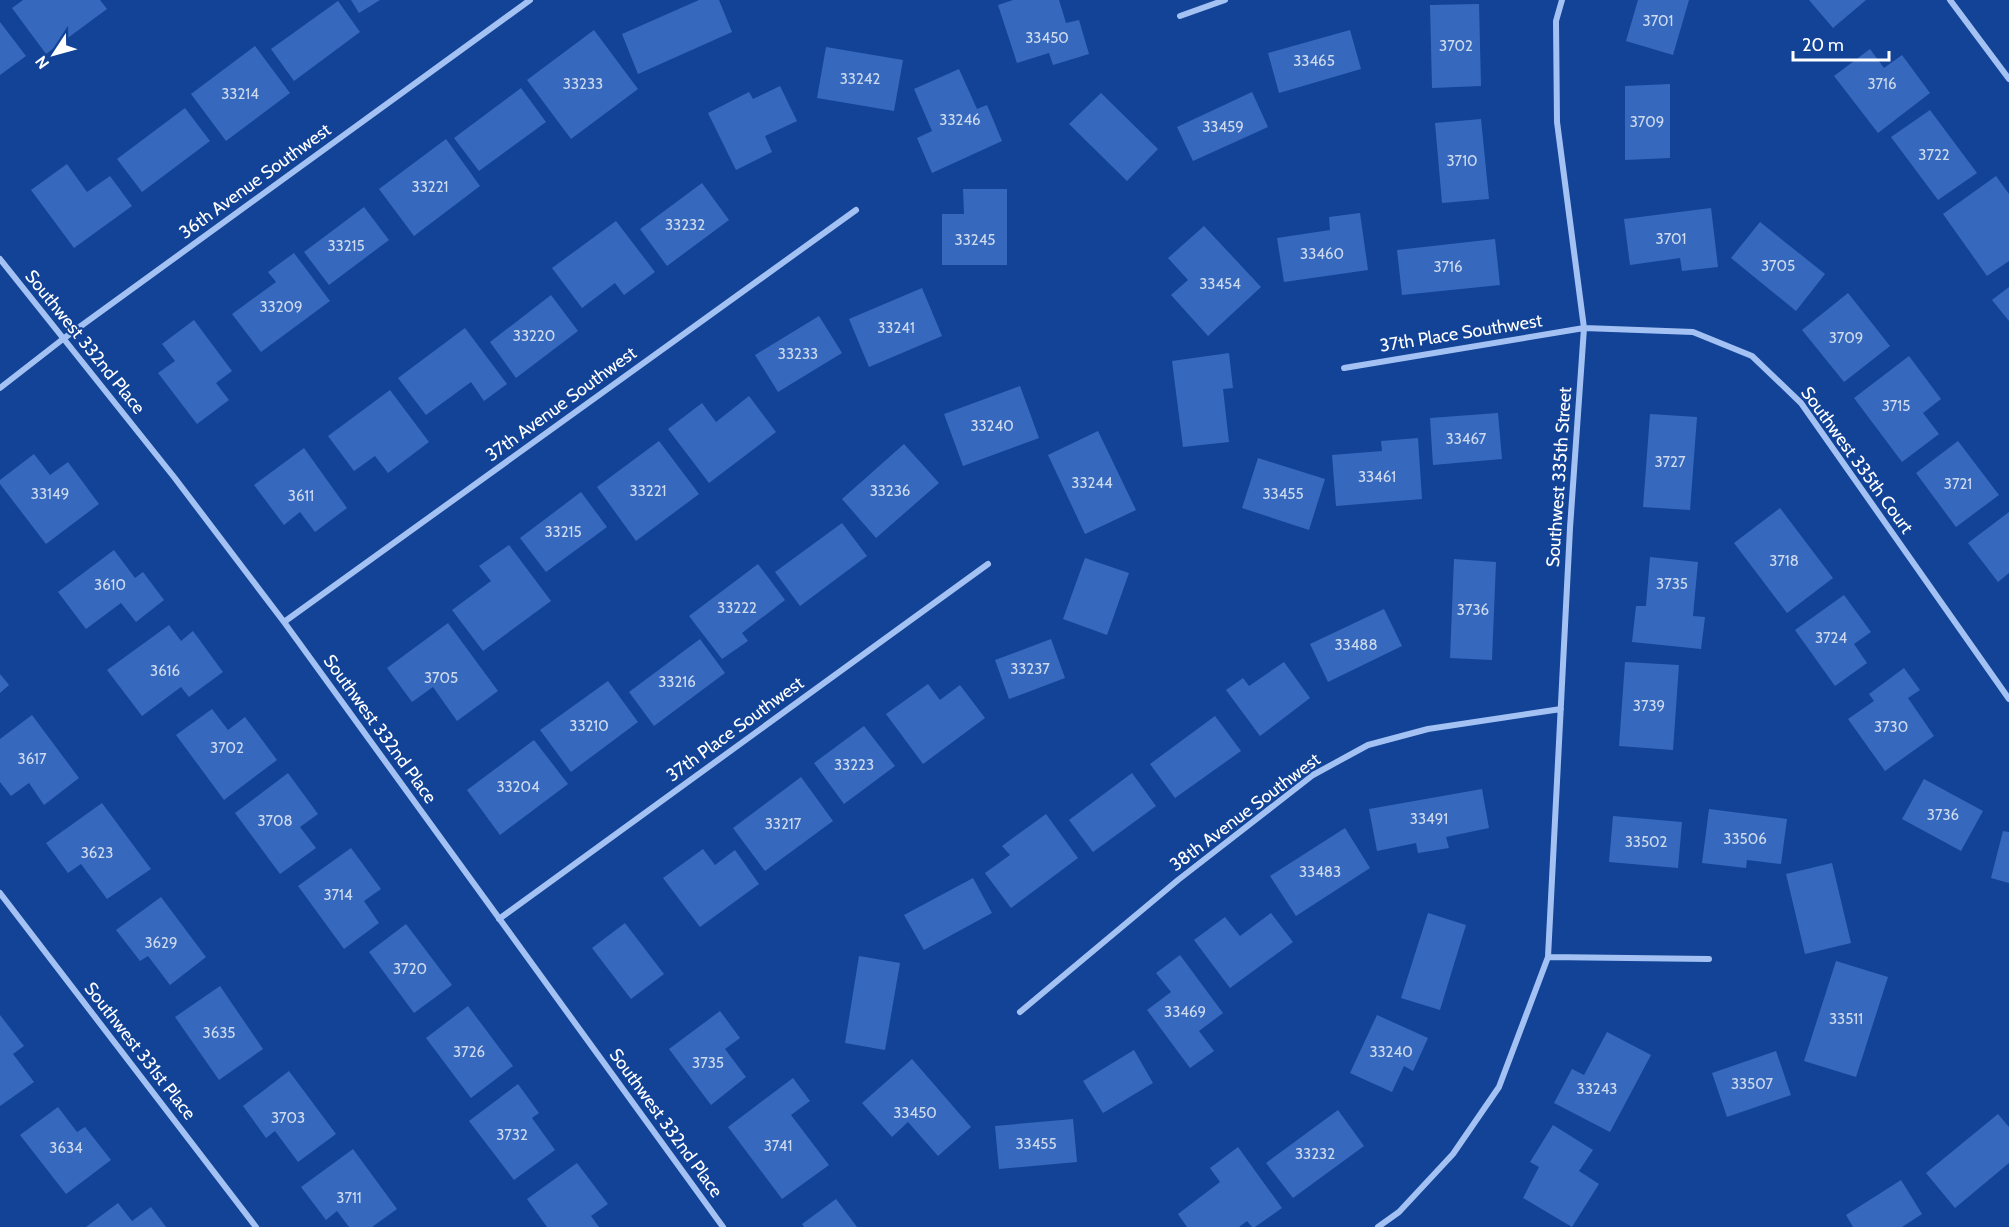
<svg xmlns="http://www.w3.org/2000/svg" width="2009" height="1227" font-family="Cabin,sans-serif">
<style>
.building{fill:#3669bd}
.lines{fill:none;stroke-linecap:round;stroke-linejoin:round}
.street{stroke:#a3c2f3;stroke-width:6}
.labels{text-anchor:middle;stroke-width:4.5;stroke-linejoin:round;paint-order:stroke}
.number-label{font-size:15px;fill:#cddaee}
.street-label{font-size:18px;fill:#fff;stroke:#124397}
</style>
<rect width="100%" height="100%" fill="#124397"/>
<path class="building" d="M23 0H100L107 9 46 54 12 8Z
M351 0H380L359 13Z
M699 0H719L732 32 638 74 622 34Z
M1013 0H1059L1066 23 1079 20 1089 54 1053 65 1049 53 1017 63 998 5Z
M1638 0H1689L1673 55 1626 41Z
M1809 0H1866L1833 28Z
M338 1 360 32 294 81 271 49Z
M1479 4 1481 86 1432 88 1430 5Z
M0 22 26 56 0 75Z
M594 30 638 89 571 139 527 80Z
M1350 30 1361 69 1279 93 1268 53Z
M255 46 290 93 226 141 191 94Z
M826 47 903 60 894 111 817 98Z
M1870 49 1884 68 1902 55 1930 93 1878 133 1834 76Z
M959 69 977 109 987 105 1002 141 932 173 917 138 932 131 914 89Z
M1670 84V158L1625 160V86Z
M780 86 797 121 765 136 772 152 736 170 708 113 749 92 753 99Z
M521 88 546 122 479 171 454 138Z
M1252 92 1268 127 1193 161 1177 127Z
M1101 93 1158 149 1127 181 1069 124Z
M185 108 210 141 142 192 117 159Z
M1930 110 1977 173 1938 200 1891 137Z
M1481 119 1489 199 1442 203 1435 123Z
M446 139 480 186 414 236 379 189Z
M67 164 87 192 110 176 132 206 74 248 31 190Z
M1996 176 2009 194V261L1987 276 1943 214Z
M702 183 729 220 667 266 640 229Z
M963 189H1007V265H942V214H964Z
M364 207 389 240 329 285 304 252Z
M1711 208 1718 267 1682 271 1680 258 1630 265 1624 219Z
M1360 213 1368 270 1284 282 1277 238 1330 230 1329 217Z
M616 221 655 272 624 295 615 283 582 308 552 268Z
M1760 222 1825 274 1796 311 1731 258Z
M1204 226 1261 287 1208 336 1171 295 1188 280 1168 258Z
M1495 239 1500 285 1402 295 1397 250Z
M294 253 330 301 261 352 232 314 276 282 268 272Z
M2009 287V321L1992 300Z
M922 288 942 336 869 367 849 319Z
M1848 293 1890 346 1844 382 1802 330Z
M551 295 578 331 516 378 490 342Z
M819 316 842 353 778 392 755 355Z
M194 320 232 371 216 383 229 400 197 424 158 373 175 361 162 344Z
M465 328 507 384 484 401 471 382 426 415 398 378Z
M1229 353 1233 388 1223 389 1229 442 1183 447 1172 361Z
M1909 356 1941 399 1923 413 1939 434 1902 462 1854 398Z
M1020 386 1039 438 963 466 944 414Z
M390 390 429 442 388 473 375 456 354 471 328 436Z
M749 396 776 432 709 483 668 429 702 403 716 422Z
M1498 413 1502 459 1433 465 1430 418Z
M1650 414 1697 417 1690 510 1643 507Z
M1098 431 1136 510 1085 534 1048 455Z
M1418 438 1422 499 1336 506 1332 455 1382 451 1381 441Z
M659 441 699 494 636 541 597 487Z
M1958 441 1999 495 1956 527 1916 473Z
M904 444 939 483 876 538 842 499Z
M304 448 347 508 315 532 300 512 284 525 254 485Z
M34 454 50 475 68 462 99 504 46 544 0 484V480Z
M1258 458 1325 479 1309 530 1242 508Z
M581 492 607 527 546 572 520 538Z
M1780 508 1833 578 1787 613 1734 543Z
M2009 512V573L1998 582 1968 543Z
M842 523 867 556 800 606 775 572Z
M509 545 551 601 483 651 452 610 491 581 479 566Z
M114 550 135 578 143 572 164 600 136 622 121 603 86 629 58 592Z
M1650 557 1698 562 1693 616 1705 617 1701 649 1632 642 1636 606H1646Z
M1085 558 1129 573 1107 635 1063 619Z
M1454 559 1496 562 1492 660 1450 658Z
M758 564 785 600 742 633 748 641 722 659 689 616Z
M1844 595 1871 632 1854 644 1867 663 1835 686 1795 630Z
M1384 609 1402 646 1328 682 1310 644Z
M448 623 498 691 457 721 433 687 412 702 387 668Z
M169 625 181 641 193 631 223 672 189 697 181 687 142 716 107 670Z
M700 639 725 673 654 726 629 692Z
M1051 639 1065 678 1009 699 995 660Z
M1284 662 1310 698 1260 736 1226 690 1243 678 1249 686Z
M1625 662 1679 665 1673 750 1619 746Z
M1904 668 1920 690 1908 698 1934 736 1885 771 1848 719 1874 701 1869 694Z
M0 674 9 685 0 693Z
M608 681 638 722 571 772 540 730Z
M928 684 940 700 960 685 985 718 923 764 886 714Z
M212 709 228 730 245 717 277 760 224 800 176 735Z
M32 715 79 778 44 805 29 783 11 796 0 782V739Z
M1215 716 1241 751 1175 798 1150 764Z
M864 726 895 766 844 804 814 763Z
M534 740 568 784 500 835 467 790Z
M288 773 318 814 300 827 316 848 280 874 235 813Z
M1132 773 1156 806 1093 852 1069 820Z
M801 777 833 821 765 871 733 828Z
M1924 779 1983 811 1961 851 1902 819Z
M1482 789 1489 828 1446 837 1449 848 1418 853 1416 843 1377 851 1369 809Z
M102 803 151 869 107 899 81 864 68 873 46 843Z
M1709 809 1787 819 1781 864 1747 860 1746 868 1702 863Z
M1046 814 1078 858 1011 908 985 873 1010 855 1002 846Z
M1613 816 1682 822 1678 868 1609 862Z
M1345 828 1370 868 1296 916 1270 876Z
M2003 831 2009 832V883L1991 878Z
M351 848 381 889 364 901 379 923 344 949 298 886Z
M703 849 715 865 735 850 759 884 700 927 663 878Z
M1832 863 1851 943 1805 954 1786 874Z
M973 878 992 913 924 950 904 915Z
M161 897 206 957 170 985 148 956 140 961 116 930Z
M1271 913 1293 942 1230 988 1194 940 1225 917 1240 936Z
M1428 913 1466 925 1440 1010 1401 998Z
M625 923 664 974 631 999 592 948Z
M406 924 452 985 414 1013 369 952Z
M1180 955 1223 1013 1199 1031 1214 1051 1190 1068 1147 1010 1171 992 1156 973Z
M859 956 900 963 885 1050 845 1043Z
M1836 961 1888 977 1856 1077 1804 1061Z
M220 986 263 1049 219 1080 175 1017Z
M468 1006 513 1066 471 1098 426 1038Z
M720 1011 740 1038 725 1049 746 1077 711 1105 669 1049Z
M0 1015 24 1046 13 1054 34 1082 0 1106Z
M1377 1015 1428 1038 1413 1071 1404 1066 1392 1092 1350 1073Z
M1607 1032 1651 1055 1610 1132 1554 1103 1572 1069 1584 1075Z
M1134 1050 1153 1083 1103 1113 1083 1081Z
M1776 1051 1791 1095 1727 1117 1712 1073Z
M912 1059 971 1127 938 1156 908 1122 892 1137 862 1103Z
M289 1071 336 1134 298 1162 275 1131 266 1138 243 1106Z
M793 1078 810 1101 791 1115 829 1165 782 1199 728 1127Z
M518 1084 539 1113 532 1118 555 1150 514 1180 469 1121Z
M58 1107 77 1132 85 1127 111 1160 66 1194 20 1135Z
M1338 1110 1364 1146 1293 1198 1266 1163Z
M1998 1114 2009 1127V1163L1955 1208 1926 1173Z
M1073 1119 1077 1162 999 1169 995 1126Z
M1553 1125 1593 1150 1579 1171 1599 1184 1572 1227 1523 1198 1539 1167 1530 1162Z
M1238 1147 1282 1208 1255 1227H1252L1247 1221 1239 1227H1187L1178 1214 1220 1182 1210 1168Z
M353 1149 397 1209 372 1227H349L337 1211 326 1220 301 1187Z
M577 1163 608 1204 591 1216 599 1227H547L527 1199Z
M1901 1180 1922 1214 1902 1227H1853L1846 1215Z
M836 1199 857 1227H804L802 1224Z
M118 1203 132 1221 151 1207 166 1227H86Z"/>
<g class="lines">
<path class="street" d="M1950 0 2009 79
M1180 16 1225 0
M0 259 174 477 284 622 723 1227
M1344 368 1584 328 1693 332 1752 356 1801 403 2009 699
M0 388 63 339 530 0
M284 622 856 210
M0 893 256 1227
M499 919 988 564
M1548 957 1709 959
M1020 1012 1178 880 1313 775 1368 745 1428 729 1561 709
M1378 1227 1399 1212 1453 1154 1499 1087 1548 957 1570 528 1584 328 1557 122 1556 21 1562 0"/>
</g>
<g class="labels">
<g class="number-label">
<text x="1658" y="26">3701</text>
<text x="1047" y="43">33450</text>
<text x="1456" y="51">3702</text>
<text x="1314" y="66">33465</text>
<text x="860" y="84">33242</text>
<text x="583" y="89">33233</text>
<text x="1882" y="89">3716</text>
<text x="240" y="99">33214</text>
<text x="960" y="125">33246</text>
<text x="1647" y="127">3709</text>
<text x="1223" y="132">33459</text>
<text x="1934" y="160">3722</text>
<text x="1462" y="166">3710</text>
<text x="430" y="192">33221</text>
<text x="685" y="230">33232</text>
<text x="1671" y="244">3701</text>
<text x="975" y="245">33245</text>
<text x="346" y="251">33215</text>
<text x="1322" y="259">33460</text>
<text x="1778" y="271">3705</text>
<text x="1448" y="272">3716</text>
<text x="1220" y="289">33454</text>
<text x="281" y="312">33209</text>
<text x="896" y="333">33241</text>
<text x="534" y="341">33220</text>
<text x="1846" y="343">3709</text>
<text x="798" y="359">33233</text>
<text x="1896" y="411">3715</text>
<text x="992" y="431">33240</text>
<text x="1466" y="444">33467</text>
<text x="1670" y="467">3727</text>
<text x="1377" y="482">33461</text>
<text x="1092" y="488">33244</text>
<text x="1958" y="489">3721</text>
<text x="648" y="496">33221</text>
<text x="890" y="496">33236</text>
<text x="50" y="499">33149</text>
<text x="1283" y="499">33455</text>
<text x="301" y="501">3611</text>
<text x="563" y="537">33215</text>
<text x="1784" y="566">3718</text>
<text x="1672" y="589">3735</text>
<text x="110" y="590">3610</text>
<text x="737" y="613">33222</text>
<text x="1473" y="615">3736</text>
<text x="1831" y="643">3724</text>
<text x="1356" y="650">33488</text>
<text x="1030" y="674">33237</text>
<text x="165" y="676">3616</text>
<text x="441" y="683">3705</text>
<text x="677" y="687">33216</text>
<text x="1649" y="711">3739</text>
<text x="589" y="731">33210</text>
<text x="1891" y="732">3730</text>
<text x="227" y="753">3702</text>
<text x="32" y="764">3617</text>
<text x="854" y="770">33223</text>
<text x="518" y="792">33204</text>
<text x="1943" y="820">3736</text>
<text x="1429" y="824">33491</text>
<text x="275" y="826">3708</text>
<text x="783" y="829">33217</text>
<text x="1745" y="844">33506</text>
<text x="1646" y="847">33502</text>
<text x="97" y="858">3623</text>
<text x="1320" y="877">33483</text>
<text x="338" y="900">3714</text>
<text x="161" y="948">3629</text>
<text x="410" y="974">3720</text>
<text x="1185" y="1017">33469</text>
<text x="1846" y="1024">33511</text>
<text x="219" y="1038">3635</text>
<text x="469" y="1057">3726</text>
<text x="1391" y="1057">33240</text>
<text x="708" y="1068">3735</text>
<text x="1752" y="1089">33507</text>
<text x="1597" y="1094">33243</text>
<text x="915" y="1118">33450</text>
<text x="288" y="1123">3703</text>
<text x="512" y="1140">3732</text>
<text x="1036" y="1149">33455</text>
<text x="778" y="1151">3741</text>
<text x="66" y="1153">3634</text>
<text x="1315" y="1159">33232</text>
<text x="349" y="1203">3711</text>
</g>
<g class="street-label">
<text transform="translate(255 181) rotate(-36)" y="6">36th Avenue Southwest</text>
<text transform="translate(1461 333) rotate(-9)" y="6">37th Place Southwest</text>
<text transform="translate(85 342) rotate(51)" y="6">Southwest 332nd Place</text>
<text transform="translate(561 404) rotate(-36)" y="6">37th Avenue Southwest</text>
<text transform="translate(1857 460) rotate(54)" y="6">Southwest 335th Court</text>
<text transform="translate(1559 477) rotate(-86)" y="6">Southwest 335th Street</text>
<text transform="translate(380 729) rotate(54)" y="6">Southwest 332nd Place</text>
<text transform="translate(735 729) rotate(-36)" y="6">37th Place Southwest</text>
<text transform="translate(1245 812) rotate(-37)" y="6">38th Avenue Southwest</text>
<text transform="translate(140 1051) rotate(52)" y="6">Southwest 331st Place</text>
<text transform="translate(666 1123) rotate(54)" y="6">Southwest 332nd Place</text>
</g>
</g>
<g transform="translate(54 54) rotate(234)" stroke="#124397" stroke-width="4.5" paint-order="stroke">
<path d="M0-4.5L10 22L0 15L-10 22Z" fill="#ffffff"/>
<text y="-9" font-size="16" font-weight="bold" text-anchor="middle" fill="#ffffff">N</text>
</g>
<path d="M1793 51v9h96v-9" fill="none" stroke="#ffffff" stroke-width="3"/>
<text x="1802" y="51" font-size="18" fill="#ffffff" stroke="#124397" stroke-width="4.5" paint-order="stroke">20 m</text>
</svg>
